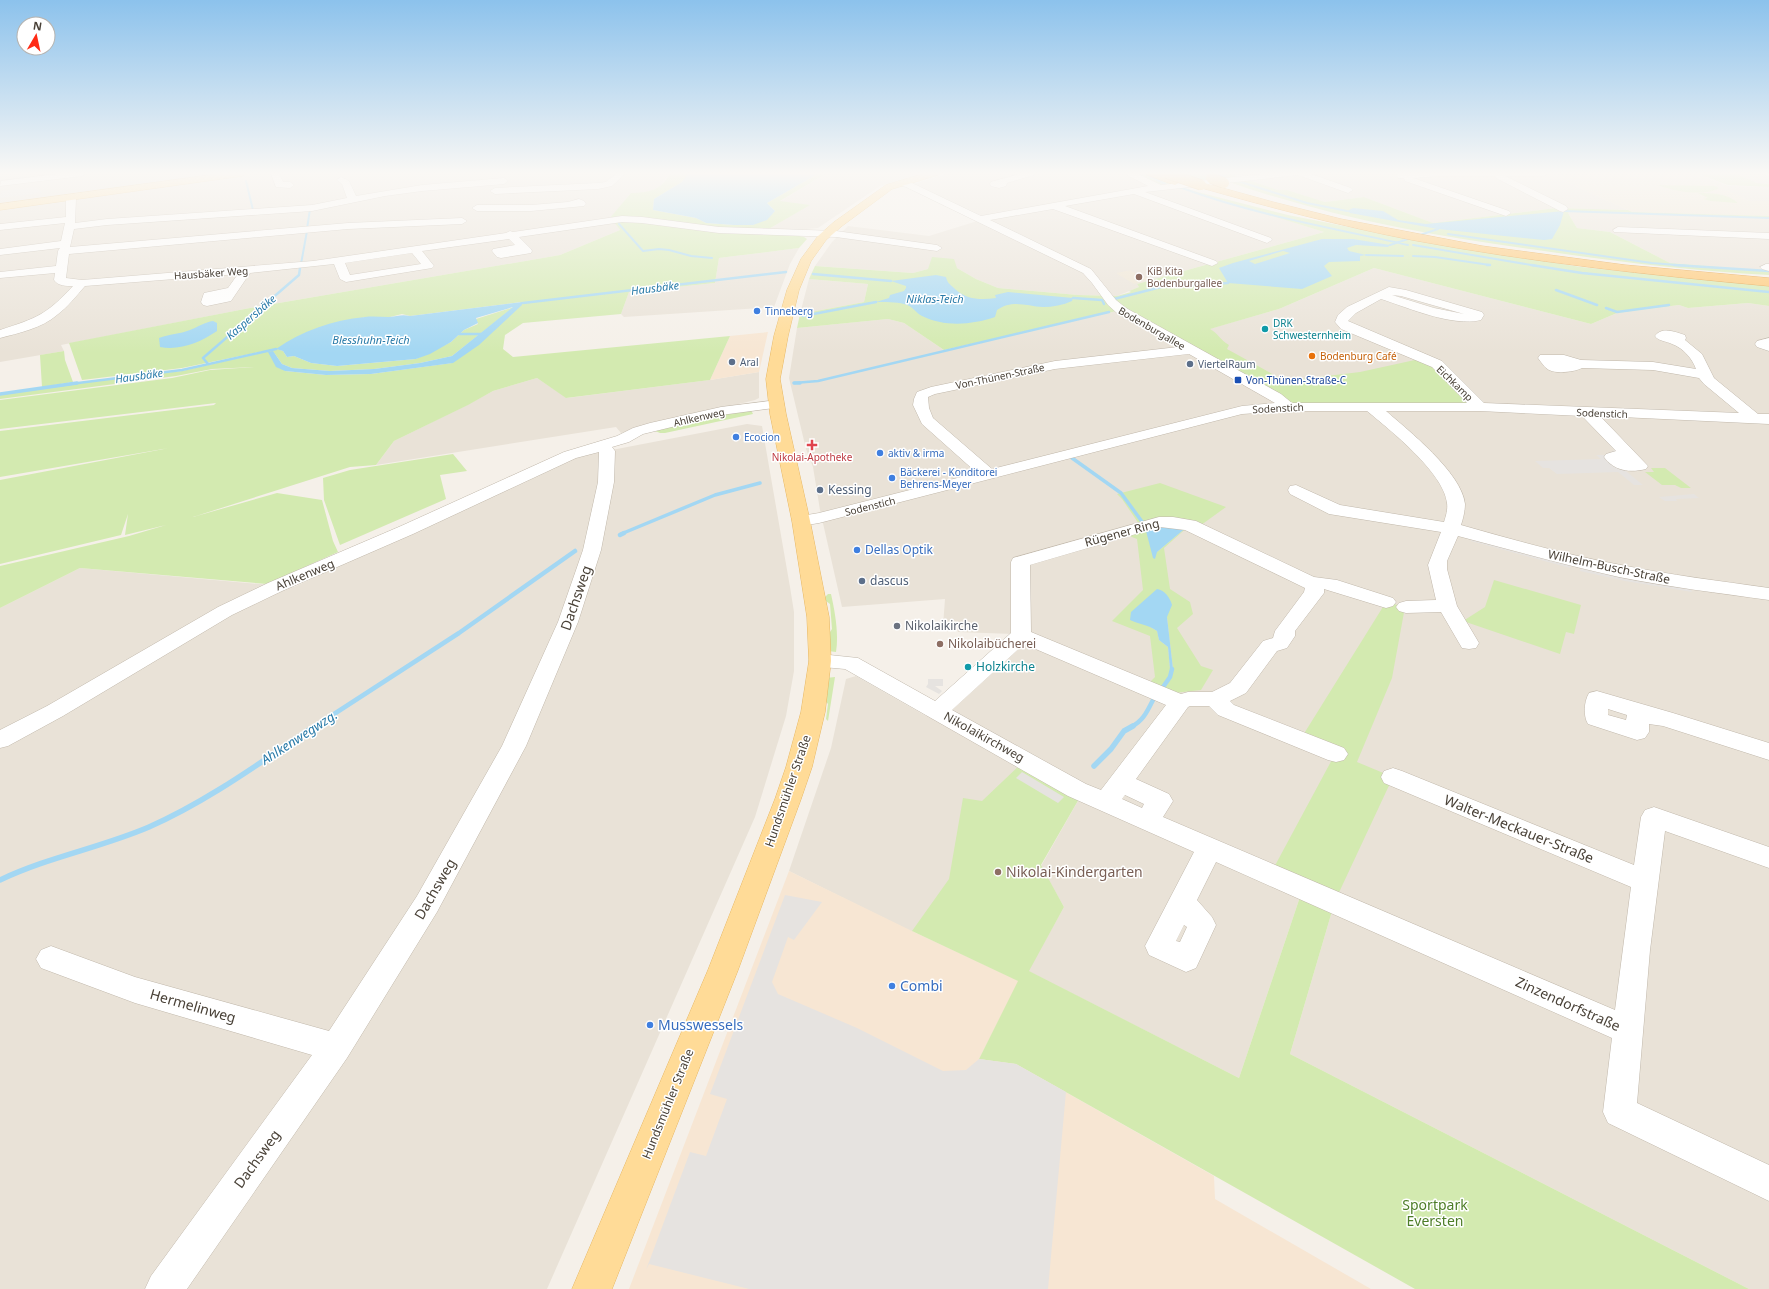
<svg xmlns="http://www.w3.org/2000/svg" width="1769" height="1289" font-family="'Noto Sans',sans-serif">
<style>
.residential{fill:#e9e2d7}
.commercial{fill:#f7e6d3}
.education{fill:#eee5d2}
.green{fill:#d3eab0;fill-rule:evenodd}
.parking{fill:#e6e3e0}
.water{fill:#a3d7f3;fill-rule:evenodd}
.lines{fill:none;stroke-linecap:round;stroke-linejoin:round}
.stream-far4{stroke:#a3d7f3;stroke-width:2}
.stream-far3{stroke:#a3d7f3;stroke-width:2.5}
.stream-far2{stroke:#a3d7f3;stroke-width:3.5}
.stream-far1{stroke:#a3d7f3;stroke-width:4.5}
.stream{stroke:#a3d7f3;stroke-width:5.5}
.minor-casing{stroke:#c1b8ab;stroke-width:1}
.major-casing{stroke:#e8b863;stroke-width:1}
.highway-casing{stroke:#e39934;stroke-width:1}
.minor{fill:#fff;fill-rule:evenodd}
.major{fill:#ffdb97;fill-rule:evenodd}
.highway{fill:#ffc469;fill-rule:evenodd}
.highway-bridge-casing{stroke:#e39934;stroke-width:11;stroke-linecap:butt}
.highway-bridge{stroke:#ffc469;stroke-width:10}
.education-dot{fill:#8d6e63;stroke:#fff;stroke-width:1.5}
.shop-dot{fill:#3f7fe0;stroke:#fff;stroke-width:1.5}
.culture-dot{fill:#0f9aa8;stroke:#fff;stroke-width:1.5}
.food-dot{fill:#e8710a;stroke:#fff;stroke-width:1.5}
.service-dot{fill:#5c6f8a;stroke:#fff;stroke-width:1.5}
.transit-dot{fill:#1a4fb4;stroke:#fff;stroke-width:1.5}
.health-dot{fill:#e0444e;stroke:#fff;stroke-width:1.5}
.worship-dot{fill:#6b7280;stroke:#fff;stroke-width:1.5}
.labels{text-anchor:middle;stroke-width:3;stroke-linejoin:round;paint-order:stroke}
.far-education-label{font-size:10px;fill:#785e54;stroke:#fff;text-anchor:start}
.far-street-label{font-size:10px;fill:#494137;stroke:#fff}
.far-shop-label{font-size:10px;fill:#366cbe;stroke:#fff;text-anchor:start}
.far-culture-label{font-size:10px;fill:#0d838f;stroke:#fff;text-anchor:start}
.far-food-label{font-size:10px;fill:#c56008;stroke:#fff;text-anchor:start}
.far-service-label{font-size:10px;fill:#4e5e75;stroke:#fff;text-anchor:start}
.far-transit-label{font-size:10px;fill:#164399;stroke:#fff;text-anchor:start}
.far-health-label{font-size:10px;fill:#be3a42;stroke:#fff}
.far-water-label{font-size:11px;font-style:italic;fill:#287aa8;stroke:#fff}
.service-label{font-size:12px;fill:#4e5e75;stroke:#fff;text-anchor:start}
.street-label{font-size:12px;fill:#494137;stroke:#fff}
.shop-label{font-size:12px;fill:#366cbe;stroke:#fff;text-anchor:start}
.worship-label{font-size:12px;fill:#5b616d;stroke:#fff;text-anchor:start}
.education-label{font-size:12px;fill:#785e54;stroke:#fff;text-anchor:start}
.culture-label{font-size:12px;fill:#0d838f;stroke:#fff;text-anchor:start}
.water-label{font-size:13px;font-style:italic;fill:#287aa8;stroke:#fff}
.near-street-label{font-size:14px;fill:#494137;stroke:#fff}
.near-education-label{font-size:14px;fill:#785e54;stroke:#fff;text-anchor:start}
.near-shop-label{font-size:14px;fill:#366cbe;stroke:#fff;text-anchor:start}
.near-park-label{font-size:14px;fill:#4d7d27;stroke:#fff}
</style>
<rect width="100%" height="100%" fill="#f5f0e9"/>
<path class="residential" d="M0 173H227L0 205Z
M257 173H670L659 187 647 193H631L610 219H613L620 230 560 255 250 308 61 345 64 351 0 362V209Z
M827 173H921L880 186 818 228 795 230H767L809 205 779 202Z
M949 173H1130L1144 181 1174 185 1324 232 1137 284 1139 287 1117 296 1078 295 998 288 976 279 957 268 928 269 913 273 815 266 832 242 848 226 929 236 987 218 914 184Z
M1305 173H1489L1492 174 1547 173 1628 210 1556 208 1433 223 1364 197 1325 202 1287 190H1278L1246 179Z
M1735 173H1762L1769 176V184L1757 183Z
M1728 186 1769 187V201H1749L1726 190Z
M1571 211 1769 218V271L1670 263 1610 232 1577 228 1568 213Z
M799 248 790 264 774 307 624 317 621 314 629 292 715 283 719 258Z
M1374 268 1591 324 1617 313 1679 305 1688 308 1748 303 1769 306V1289H1749L1290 1054 1335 901 1303 888 1239 1078 1028 971 1064 907 1041 866 1083 792 950 880 912 932 789 871 831 748 846 679 856 676 926 716 969 678 1013 634 958 632 957 627 943 626 945 599 842 607 820 510 813 467 806 449 789 378 797 328 888 319 904 323 944 350 1121 310 1195 333 1279 309Z
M809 279 868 284 864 302 800 314Z
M759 372V398L755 400 621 433 616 427 376 465 394 441 467 405 493 391 537 378 567 398 710 380Z
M747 424 762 426 790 587 794 612V671L786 716 755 817 547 1289H0V608L80 568 294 587 570 458Z"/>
<path class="commercial" d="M768 332 759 372 710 380 730 336Z
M789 871 912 931 1019 981 979 1059 1016 1064 1214 1176 1215 1199 1371 1289H629Z"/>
<path class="education" d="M1547 173H1694L1728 186 1727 190 1749 201H1769V216L1632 212Z
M1131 270V271L1150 279 1134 284 1116 273Z"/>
<path class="green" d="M670 173H689L682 182 654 199 653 210 696 218 706 223 734 225H753L775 211 767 203 819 173H827L780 201 810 205 767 230 743 231 609 219 631 193C648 193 662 190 670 173Z
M1130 173H1274L1234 175 1239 178 1159 187 1144 181Z
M1696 173H1735L1757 183 1769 184V187L1728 185Z
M1246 179 1278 190H1287L1325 202 1364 197 1433 223 1556 208 1628 210 1632 212 1769 216V218L1571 211 1568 213 1577 228 1610 232 1670 263 1769 271V275C1694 271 1619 262 1544 251 1436 237 1329 217 1226 181Z
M1658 185 1715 186 1719 188C1706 197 1672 191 1658 185Z
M1182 188 1288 215 1425 242 1581 267 1769 286V306L1748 303 1688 308 1679 305 1617 313 1591 324 1374 268 1279 309 1210 329C1218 333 1220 340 1229 345L1227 349 1285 381 1360 372 1424 358 1480 407H1288L1121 310 944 350 904 323 888 319 797 328 800 314 864 302 868 284 809 279 815 266 913 273 928 269 932 257 954 259 957 268 976 279 998 288 1078 295 1117 296 1131 292 1129 291 1139 287 1137 284 1324 232Z
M1698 193C1712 193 1727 193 1738 203L1711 201 1703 199 1708 198Z
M629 221 790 234 804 237 807 239 799 248 719 258 715 283 629 292 621 314 523 323 505 335 503 349 513 357 730 336 710 380 566 398 537 378 493 391 468 405 394 441 376 465 350 467 193 517 277 493 322 500 333 541 338 552 267 584 80 568 0 608V566L129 536 166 525 125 535 128 514 121 535 0 564V480L169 448 0 477V431L214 405 216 403 0 429V400L172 378 210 370 254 367 212 369 176 376 0 399V395L96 380 182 371 265 352 264 351 182 368 82 380 69 343 250 308 560 255 620 230 614 222ZM521 302 452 363 371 374 326 375 285 371 273 351 282 364 292 368 330 371 374 369 420 363 452 356 514 307 476 319 478 324 464 330 451 342 416 359 337 366 311 363 294 356 287 357 283 351 277 349 365 317H390L402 314 410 316Z
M64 351 65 360 73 382 42 387 40 355Z
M751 410 753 414 665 433H660L655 431 726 413Z
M453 454 467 471 440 475 446 499 340 545 324 500 323 478 350 470Z
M1651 468H1665L1691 488H1681L1675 485H1662L1645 472H1654Z
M1160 483 1226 507 1197 528 1190 525 1164 548 1170 589 1190 602 1193 614 1177 628 1201 666 1213 670 1201 690 1174 693 1148 684 1155 677 1150 636 1112 621 1143 590 1137 539 1122 533 1141 527 1122 499 1117 494ZM1173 523 1188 526 1157 552ZM1167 617 1173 669H1170L1168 647 1159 640 1157 631 1147 625Z
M1494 580 1581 605 1574 634 1566 632 1560 654 1463 621 1485 607Z
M828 594H831C835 612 839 634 836 652L828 651V635L832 629 830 604 826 601 825 597Z
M1386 602 1405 607 1392 678 1357 762 1393 777 1335 901 1290 1054 1749 1289H1415L1016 1064 979 1059 1018 981 912 931 949 879 963 798 982 801 1025 760 1083 792 1041 865 1064 907 1029 971 1239 1078 1303 888 1271 873 1335 754 1300 740Z
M835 677 828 721 826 719 828 704 823 698 826 678Z"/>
<path class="parking" d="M37 187 42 193 0 198 1 191Z
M1618 448 1620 449 1607 456 1643 485H1634L1618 472 1557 474 1549 468H1543L1535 461 1601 459 1596 455H1605Z
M1694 494 1699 498 1676 499 1677 501H1665L1659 497Z
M1472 537 1572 563 1570 568 1471 541Z
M1581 565 1689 586 1692 592 1625 581 1580 571Z
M928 679H943V686H935L942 691 939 694 926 687 928 684Z
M1022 772 1064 797 1058 803 1016 778Z
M785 895 822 902 794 940 788 937 772 982 778 994 857 1028 943 1071 966 1070 979 1059 1016 1064 1066 1092 1048 1289H749L649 1264 646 1270 690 1152 706 1156 727 1099 710 1094Z"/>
<path class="water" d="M689 173H819L767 203 775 211 767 220 753 225H734L706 223 696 218 653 210 654 199 682 182Z
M1353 208 1383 211 1398 220 1426 224 1564 211 1560 225 1552 239 1544 240 1438 229 1350 213 1347 211Z
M1322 239H1353L1390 245 1388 247 1356 245 1347 248 1349 251 1366 255 1360 256V261L1329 262 1324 266 1332 276 1302 289 1228 283 1219 268 1233 263ZM1283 251 1290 253 1255 264 1249 261Z
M936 275 946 277C947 283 951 285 955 289 967 300 981 300 996 298L995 295 1008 292 1073 298 1072 301C1063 305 1053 307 1043 307 1027 306 1012 299 997 310L995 317C972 325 944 327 922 316 916 313 913 306 904 304 896 302 885 302 876 302L889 298 890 295 904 291 906 288V286L891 281Z
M522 302V305L479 345 453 363 371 374 326 375 285 371 276 367 268 352 273 351 282 364 292 368 330 371 374 369 420 363 452 356 513 307 476 318 478 323 464 330 451 342 430 354 416 359 337 366 311 363 294 356 287 357 283 351 276 349C302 331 332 320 365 317 373 316 381 317 389 317 398 316 402 314 410 316Z
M213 321 217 323V331C201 342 180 351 160 347L159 338C169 334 180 334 190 330 198 327 205 322 213 321Z
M1188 526 1157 552 1155 559 1153 558 1145 527Z
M1157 589C1165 590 1170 598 1172 605L1167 617 1173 669H1170L1168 647 1159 640 1157 631C1147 624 1140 625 1130 620L1131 612Z"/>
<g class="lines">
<path class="stream-far4" d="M1143 173 1165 184
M1214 173 1225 176
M246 181 253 210H257
M1238 181 1307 203 1347 211
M1176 188H1182C1255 215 1332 228 1408 245
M1564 211 1769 218
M619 224 643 251 659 249 669 250 691 256 712 258
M307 229 310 209
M1448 234 1652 263 1689 266
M1390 245 1438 229
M1413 245 1537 266
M1366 255 1403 256
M1413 256 1435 257 1490 265
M301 264 307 231"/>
<path class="stream-far3" d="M1487 265H1490
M1531 265 1582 273 1769 292
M1674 265 1769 271
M813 274 891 281
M1556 290 1597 305
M1073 298 1102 300 1104 304
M1114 299 1161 287 1228 283
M523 303 786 272
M1606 308 1617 312 1669 305
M803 316 876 302
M459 334H481
M208 364 203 358 299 275 300 268
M794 383 818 381 1109 312
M70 384 182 370 276 349"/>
<path class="stream-far2" d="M794 383H800
M0 394 77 383
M1072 458 1121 493 1143 523
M621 534 715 495 760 483"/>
<path class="stream-far1" d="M620 535 624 533
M1163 687 1170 677 1172 669
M314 727 459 633 575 551
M1131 727C1143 721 1147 712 1153 700"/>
<path class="stream" d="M1094 766 1111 749 1124 731 1133 726
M0 880C48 857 100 848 149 827 208 801 261 762 315 726"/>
<defs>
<path id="minor" d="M65 173H86L82 176 0 186 1 181Z
M271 173H279L283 182H290L294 185 290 188 276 187Z
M617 173H626L612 186 598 189 495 194 490 191 495 188 598 183 606 182Z
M1023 173H1035L1034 175 1007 183 1006 186 999 188 991 186 990 184 991 182Z
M1126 173H1136L1161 185 1273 173H1308L1351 188 1353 190 1348 193 1298 175 1145 192 1271 238 1272 240 1267 243 1134 194 1065 206 1216 261 1218 263 1212 266 1053 209 990 220 1091 269 1116 300 1126 308 1281 394 1292 403H1467L1432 367 1341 329 1335 322 1338 315 1347 307 1389 287 1406 290 1482 312 1484 315 1481 320C1452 327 1409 308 1381 299L1356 313 1348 321 1442 361 1484 403 1739 413 1704 384 1699 378 1653 370 1582 368C1574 372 1557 374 1549 370 1545 368 1541 362 1538 358L1540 355H1564L1581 360 1653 362 1696 369C1692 358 1683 348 1672 344 1666 341 1658 341 1655 336 1662 326 1675 332 1685 335L1686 338 1685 340 1702 354 1714 378 1758 414H1769V424L1600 416 1648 466 1646 469C1630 473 1614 471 1604 457L1606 454 1616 451 1582 416 1480 411H1386C1408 430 1462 473 1465 504 1465 511 1463 519 1461 525 1514 540 1567 555 1621 565 1670 575 1720 581 1769 588V600C1719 593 1669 587 1619 577 1565 565 1512 550 1458 536L1447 561V569L1457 606 1479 643 1476 648 1469 649 1462 648 1441 612 1406 613 1399 611 1396 607 1399 603 1406 601 1436 600 1428 565 1441 532 1329 514 1290 494 1288 490 1290 486 1296 485 1340 505 1444 522C1446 516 1448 509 1447 503 1444 473 1390 430 1367 411H1288L1242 414 819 523 801 526 795 525 792 521 795 517 819 513 977 473 922 424 913 405 914 399 917 392 931 387 1055 361 1178 347 1118 314 1108 305 1092 283 1083 273 906 187 898 185 897 183 898 181 912 183 981 216 1148 186 1127 175ZM1392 295 1401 296 1464 314 1434 308ZM1189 354 1275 403 1242 406 992 469 933 418 929 408 928 397 935 394 1055 369Z
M1409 173H1548L1544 176H1505L1566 206 1568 209 1563 212 1560 211 1496 178 1495 176H1439L1413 178 1509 211 1511 213 1506 216 1405 181 1404 178H1398L1397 176 1398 174Z
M1764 173H1769V176L1765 175Z
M341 177 349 181 356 196 422 185 504 178 508 181 504 184 422 191 385 196 312 211 107 225 74 229 70 247 348 223 462 218 467 221 462 224 348 229 69 254 66 278 82 280 313 261 506 233 510 231 513 232 622 216 642 217 719 227 836 231 937 245 942 248 937 251 836 237 719 233 642 223 622 222 519 237 531 249 532 251 531 253 501 258 497 257 492 251 493 249 515 245 509 239 422 251 434 266 432 268 346 282 340 279 334 264 250 273 231 301 207 306 203 305 201 302 204 293 228 288 238 274 85 286C76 296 68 307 57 315 42 328 19 333 0 338V330C37 318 46 315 73 286 66 286 58 286 54 280L55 273 0 278V272L56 266 58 251 60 248 0 255V249L61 241 65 223 0 230V224L66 217V198L71 195 76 198 75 223 107 219 312 205 347 198 342 184 337 180ZM412 253 421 264 350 275 345 263Z
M579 199 584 201 586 204 584 206 531 211H477L472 208 477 205H531L568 202Z
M1618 227 1769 233V239L1614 232 1613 230Z
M1766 264H1769V271L1762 269 1760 267Z
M1769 338V351L1757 347 1755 344 1757 341Z
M777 400 782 401 784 404 782 407 721 415 643 434 629 442 612 447 615 451 614 482 601 550 578 622 526 746 437 912 347 1058 187 1289H145L151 1276 312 1055 135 1003 41 968 36 959 41 950 51 946 135 977 329 1031 417 896 502 746 558 622 583 550 598 482 599 452 576 458 413 534 282 591 232 615 63 716 8 746 0 748V730L47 706 218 607 268 583 401 526 564 452 617 436 633 428 650 423 721 407Z
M1159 517H1173L1196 521 1314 577 1337 580 1393 598 1396 602 1393 606 1386 608 1324 589V593L1295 631V636L1287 648 1277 651 1246 693 1230 701 1234 705 1344 748 1348 754 1344 760 1336 762 1328 760 1218 715 1209 706H1190L1188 707 1136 779 1169 794 1173 801 1163 817 1615 1010 1631 887 1384 783 1381 777 1384 771 1393 768 1402 771 1634 865 1641 817 1645 810 1654 807 1769 847V868L1665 831 1650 950 1637 1103 1769 1165V1201L1608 1123 1603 1112 1612 1038 1216 862 1197 900 1212 917 1216 925 1196 968 1186 972 1149 955 1145 946 1194 852 1068 796 845 669 812 666 809 661 812 656 820 654 858 658 935 701 1011 633V562L1013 558ZM1160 527 1185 530 1305 588 1304 592 1275 631 1273 638 1263 641 1230 683 1212 692H1188L1181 694 1031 632 1030 565ZM1024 644 1166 705 1101 790 1086 784 952 710ZM1125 795 1144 804 1142 808 1122 799ZM1184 925 1187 927 1180 942 1176 941Z
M1597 691 1673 713 1769 743V760L1663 726 1649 724V732L1645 738 1637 740 1588 724C1583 716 1584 701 1589 693ZM1608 709 1627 715 1626 720 1608 715Z"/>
<path id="major" d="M224 173H247L242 176 0 210V204Z
M926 173H940L938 175 892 189 842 226 826 240 811 261 799 290 788 336 780 379 786 414 810 521 829 617 831 661 825 712 812 767 801 799 738 970 612 1289H572L708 970 775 799 786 767 801 712 809 661 807 617 792 521 770 414 766 379 774 336 787 290 801 259 818 236 834 222 886 185Z"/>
<path id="highway" d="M1145 173H1158L1178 180 1180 182 1175 185 1172 184 1147 175Z
M1201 182 1273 202 1341 219 1482 246 1625 265 1769 278V286C1649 275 1530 262 1412 240 1340 226 1269 207 1198 187L1196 185 1198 183Z"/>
</defs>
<use href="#minor" class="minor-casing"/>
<use href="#major" class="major-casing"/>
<use href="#highway" class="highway-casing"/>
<use href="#minor" class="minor"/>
<use href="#major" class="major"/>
<use href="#highway" class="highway"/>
<defs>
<path id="highway-bridge" d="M1166 173 1201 185
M1211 178 1224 183"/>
</defs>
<use href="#highway-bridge" class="highway-bridge-casing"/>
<use href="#highway-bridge" class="highway-bridge"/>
</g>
<linearGradient id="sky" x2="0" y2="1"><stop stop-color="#8cc2ec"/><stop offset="0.49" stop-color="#faf8f5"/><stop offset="1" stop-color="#faf8f5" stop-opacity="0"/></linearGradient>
<rect width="1769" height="353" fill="url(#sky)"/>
<g class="education-dot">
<circle cx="1139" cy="277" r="4"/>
<circle cx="940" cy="644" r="4"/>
<circle cx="998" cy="872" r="4"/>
</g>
<g class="shop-dot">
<circle cx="757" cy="311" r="4"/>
<circle cx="736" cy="437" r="4"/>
<circle cx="880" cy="453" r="4"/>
<circle cx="892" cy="478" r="4"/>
<circle cx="857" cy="550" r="4"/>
<circle cx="892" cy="986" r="4"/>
<circle cx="650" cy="1025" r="4"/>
</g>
<g class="culture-dot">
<circle cx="1265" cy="329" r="4"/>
<circle cx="968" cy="667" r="4"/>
</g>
<circle class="food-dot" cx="1312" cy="356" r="4"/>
<g class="service-dot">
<circle cx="732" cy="362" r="4"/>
<circle cx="1190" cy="364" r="4"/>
<circle cx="820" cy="490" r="4"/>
<circle cx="862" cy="581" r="4"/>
</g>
<rect class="transit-dot" x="1234" y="376" width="8" height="8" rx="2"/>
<path class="health-dot" d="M810 439h4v4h4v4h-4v4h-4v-4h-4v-4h4z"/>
<circle class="worship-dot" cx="897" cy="626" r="4"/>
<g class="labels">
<g class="far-education-label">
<text x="1147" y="275">KiB Kita<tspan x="1147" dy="12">Bodenburgallee</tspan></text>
</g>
<g class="far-street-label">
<text transform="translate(211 273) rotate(-4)" y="4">Hausbäker Weg</text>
<text transform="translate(1152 328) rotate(30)" y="4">Bodenburgallee</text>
<text transform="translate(1000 376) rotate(-12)" y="4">Von-Thünen-Straße</text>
<text transform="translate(1455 383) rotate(44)" y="4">Eichkamp</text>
<text transform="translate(1278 408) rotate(-3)" y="4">Sodenstich</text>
<text transform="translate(1602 413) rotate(2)" y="4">Sodenstich</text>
<text transform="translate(699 417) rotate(-13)" y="4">Ahlkenweg</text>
<text transform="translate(870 506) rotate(-14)" y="4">Sodenstich</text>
</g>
<g class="far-shop-label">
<text x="765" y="315">Tinneberg</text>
<text x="744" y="441">Ecocion</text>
<text x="888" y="457">aktiv &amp; irma</text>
<text x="900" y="476">Bäckerei - Konditorei<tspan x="900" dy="12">Behrens-Meyer</tspan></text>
</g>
<g class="far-culture-label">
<text x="1273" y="327">DRK<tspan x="1273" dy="12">Schwesternheim</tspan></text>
</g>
<g class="far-food-label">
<text x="1320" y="360">Bodenburg Café</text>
</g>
<g class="far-service-label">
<text x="740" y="366">Aral</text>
<text x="1198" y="368">ViertelRaum</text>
</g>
<g class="far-transit-label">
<text x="1246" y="384">Von-Thünen-Straße-C</text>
</g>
<g class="far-health-label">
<text x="812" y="461">Nikolai-Apotheke</text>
</g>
<g class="far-water-label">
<text transform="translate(655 288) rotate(-7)" y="4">Hausbäke</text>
<text x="935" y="303">Niklas-Teich</text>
<text transform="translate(251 317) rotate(-41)" y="4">Kaspersbäke</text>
<text x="371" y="344">Blesshuhn-Teich</text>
<text transform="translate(139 376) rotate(-8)" y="4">Hausbäke</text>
</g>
<g class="service-label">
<text x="828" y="494">Kessing</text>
<text x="870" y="585">dascus</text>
</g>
<g class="street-label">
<text transform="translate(1122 533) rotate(-15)" y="4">Rügener Ring</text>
<text transform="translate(1609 567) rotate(12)" y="4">Wilhelm-Busch-Straße</text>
<text transform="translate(305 575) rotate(-23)" y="4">Ahlkenweg</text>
<text transform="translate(984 737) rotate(29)" y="4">Nikolaikirchweg</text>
<text transform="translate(788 791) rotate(-71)" y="4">Hundsmühler Straße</text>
<text transform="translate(668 1104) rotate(-68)" y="4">Hundsmühler Straße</text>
</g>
<g class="shop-label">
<text x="865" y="554">Dellas Optik</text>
</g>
<g class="worship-label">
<text x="905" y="630">Nikolaikirche</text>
</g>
<g class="education-label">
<text x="948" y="648">Nikolaibücherei</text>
</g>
<g class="culture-label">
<text x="976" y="671">Holzkirche</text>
</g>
<g class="water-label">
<text transform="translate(299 737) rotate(-33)" y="5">Ahlkenwegwzg.</text>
</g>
<g class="near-street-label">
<text transform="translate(576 598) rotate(-71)" y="5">Dachsweg</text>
<text transform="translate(1519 829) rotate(22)" y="5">Walter-Meckauer-Straße</text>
<text transform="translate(435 889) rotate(-60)" y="5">Dachsweg</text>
<text transform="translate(1568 1004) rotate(24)" y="5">Zinzendorfstraße</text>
<text transform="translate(193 1006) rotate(16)" y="5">Hermelinweg</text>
<text transform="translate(257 1159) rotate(-54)" y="5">Dachsweg</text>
</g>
<g class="near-education-label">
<text x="1006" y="877">Nikolai-Kindergarten</text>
</g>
<g class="near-shop-label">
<text x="900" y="991">Combi</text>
<text x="658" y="1030">Musswessels</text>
</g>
<g class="near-park-label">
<text x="1435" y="1210">Sportpark<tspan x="1435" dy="16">Eversten</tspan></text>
</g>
</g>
<g transform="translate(36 36) rotate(9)"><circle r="19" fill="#ffffff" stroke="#b6b3af"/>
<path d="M0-3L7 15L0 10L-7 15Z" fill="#ff2b15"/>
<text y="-6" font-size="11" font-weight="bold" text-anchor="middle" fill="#494137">N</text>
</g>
</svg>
